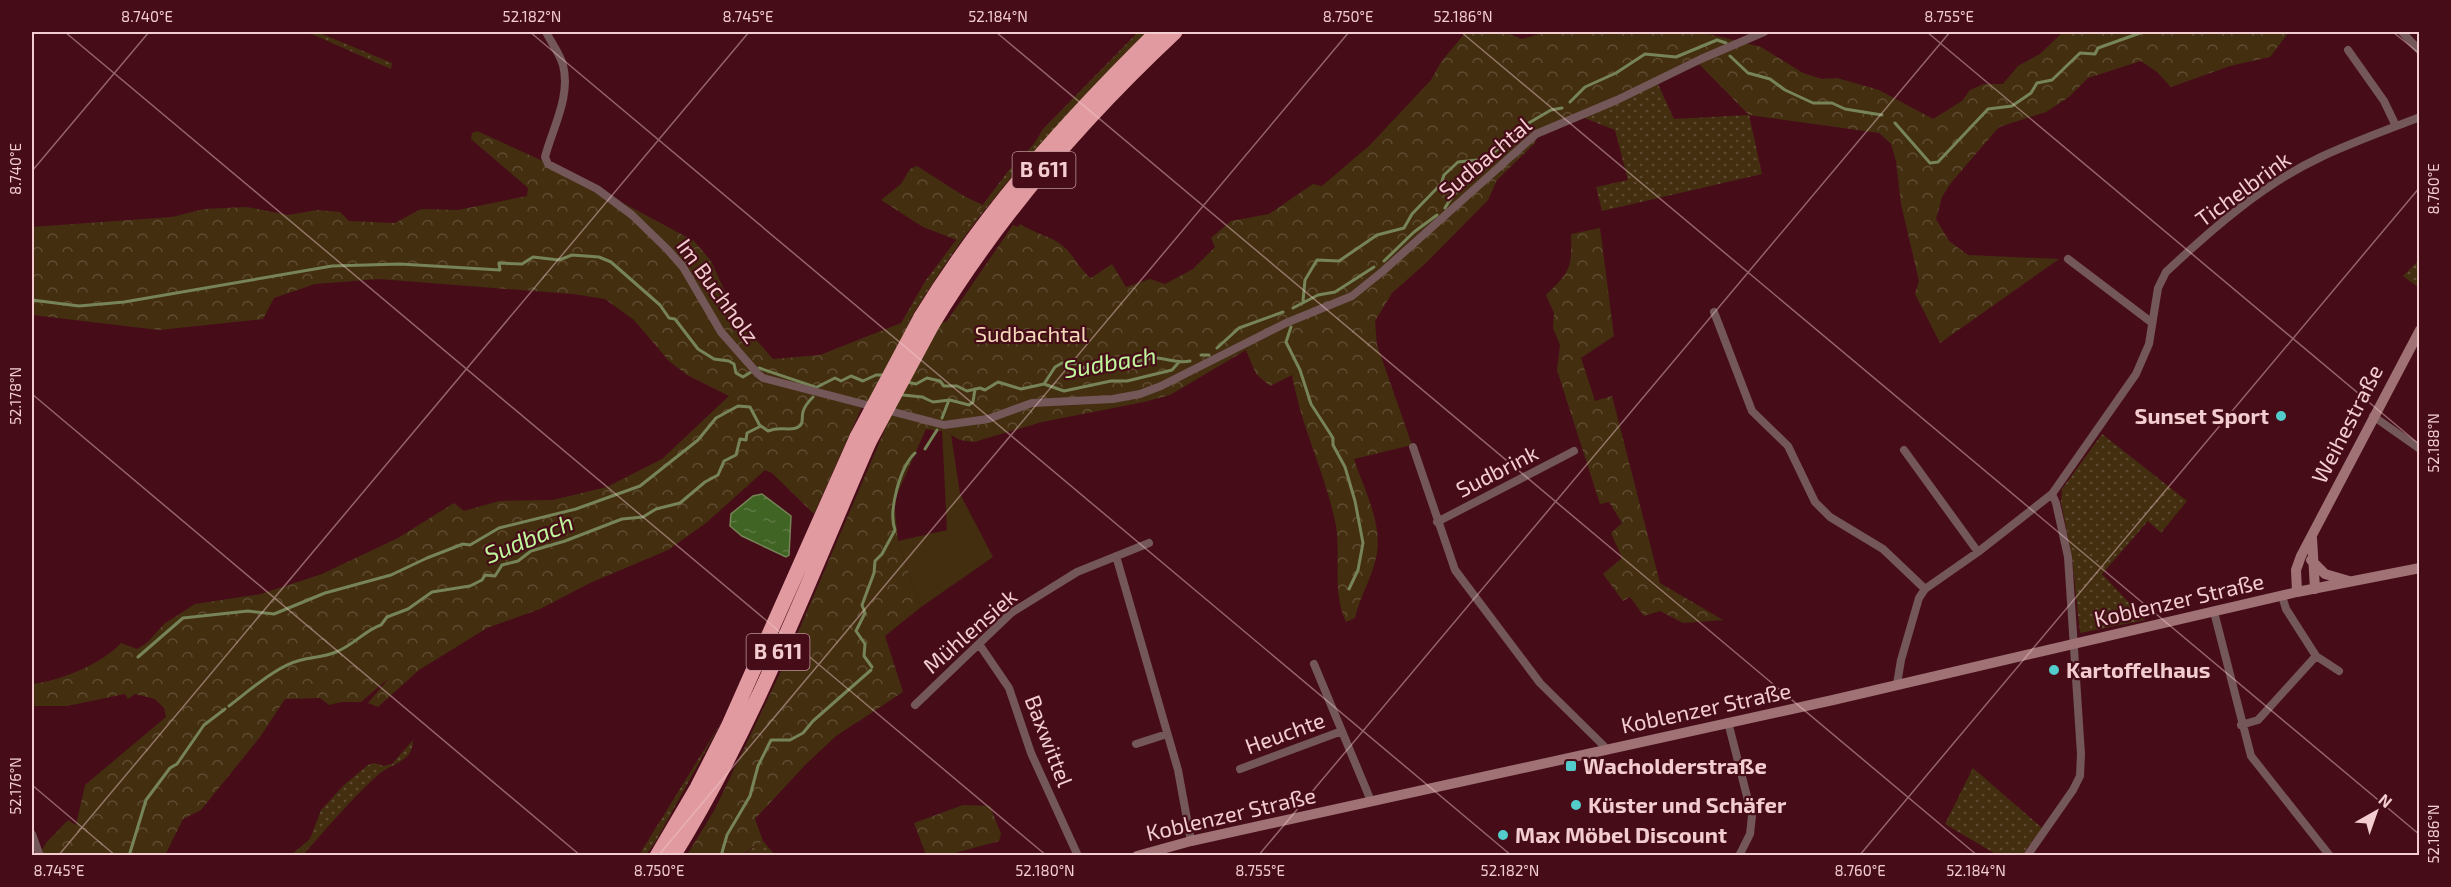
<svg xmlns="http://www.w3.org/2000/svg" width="2451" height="887" font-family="'Exo 2',sans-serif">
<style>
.grass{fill:url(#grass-dots)}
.forest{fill:url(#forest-crowns)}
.garden{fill:#432e10}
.water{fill:url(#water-ripples);stroke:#768457;stroke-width:1.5}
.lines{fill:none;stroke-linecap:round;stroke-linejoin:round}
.stream{stroke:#768457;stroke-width:3}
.street{stroke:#745759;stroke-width:8}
.secondary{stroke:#a07276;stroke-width:10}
.highway{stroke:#e19aa0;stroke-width:15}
.highway-bridge{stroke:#e19aa0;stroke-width:15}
.ticks{fill:none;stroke:#f3cdcf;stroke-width:1.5;stroke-opacity:0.45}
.poi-dot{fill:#53cdcb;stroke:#460d19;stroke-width:2}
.labels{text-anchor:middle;stroke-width:4.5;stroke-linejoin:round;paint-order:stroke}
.shield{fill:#460d19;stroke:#bf9398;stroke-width:1.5}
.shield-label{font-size:21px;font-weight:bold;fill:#f3cdcf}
.street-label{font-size:22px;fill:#f3cdcf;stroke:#460d19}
.park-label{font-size:22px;fill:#f6dbba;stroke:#460d19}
.poi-label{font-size:22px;font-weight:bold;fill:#f3cdcf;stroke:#460d19;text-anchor:start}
.water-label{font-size:24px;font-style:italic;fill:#c0f79c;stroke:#460d19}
.neatline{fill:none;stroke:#f3cdcf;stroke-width:2}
.ticks-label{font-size:15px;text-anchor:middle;fill:#f3cdcf}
</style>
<defs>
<pattern id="grass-dots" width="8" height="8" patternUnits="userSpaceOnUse" patternTransform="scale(1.5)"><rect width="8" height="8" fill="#432e10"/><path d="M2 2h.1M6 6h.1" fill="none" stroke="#5f4b32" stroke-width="1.8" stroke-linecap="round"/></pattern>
<pattern id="forest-crowns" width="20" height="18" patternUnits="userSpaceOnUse" patternTransform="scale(1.5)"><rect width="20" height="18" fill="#432e10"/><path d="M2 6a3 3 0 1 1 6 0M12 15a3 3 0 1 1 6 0" fill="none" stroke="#5f4b32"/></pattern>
<pattern id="water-ripples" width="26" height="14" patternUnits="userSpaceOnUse" patternTransform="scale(1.5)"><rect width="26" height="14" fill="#406424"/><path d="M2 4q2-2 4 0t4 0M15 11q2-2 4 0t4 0" fill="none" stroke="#5c7943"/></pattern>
</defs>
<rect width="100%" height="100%" fill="#460d19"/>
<path class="grass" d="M307 32H317L392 63 391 69Z
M1138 32H1149C1097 85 1043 138 996 196 961 238 931 285 902 332L897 330 926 280 1009 170 1034 144 1043 129Z
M1657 82 1674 119 1749 115 1762 174 1602 211 1596 187 1628 180 1615 130 1582 117Z
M2419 260V288L2403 276Z
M2102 434 2187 501 2161 533 2148 521 2102 574 2145 620 2080 633 2072 558 2061 502 2062 489Z
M722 721 656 841 646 855H639Z
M413 740C413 762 392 763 379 774 352 798 327 828 303 855H291L310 839 321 810 344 785 368 765 374 763 384 766 392 764Z
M1973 768 2042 828 2022 855 1999 856 1945 824Z
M763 841 775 855 741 856Z"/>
<path class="forest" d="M1466 32H1504L1522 39 1546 32H1701L1761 47 1803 73 1822 79 1837 78 1879 90 1933 119 1962 101 1970 90 1984 84H2003L2018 66 2040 54 2063 32H2289L2270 57 2230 66 2171 87 2157 72 2141 61 2088 78 2069 97 2046 112 1999 127 1950 184 1942 197 1936 219 1949 241 1968 255 2059 259 1940 343 1915 294 1919 281 1901 204 1896 161 1891 144 1879 133 1749 115 1700 65H1691L1536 137 1535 143 1497 180 1488 200 1426 263 1392 293 1375 321 1377 345 1412 445 1354 459C1363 487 1382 522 1377 553 1373 577 1360 595 1355 618L1346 622C1332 592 1341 558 1336 526 1326 474 1301 427 1292 375L1270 386 1256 374 1246 350 1170 395 1144 402 1042 422 974 442 960 440 946 432 926 429 894 501 898 541 921 607 885 636 903 692 836 736 806 764 755 819 763 841 741 855H687L715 809 784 665 889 420 862 407 814 514 772 473 765 470 706 523 668 550 590 583 540 609 487 628 419 670 378 707 368 703 389 678 361 702H341L329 705 320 698 285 699 260 737 201 810 183 819 165 855H39L46 843 68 820 76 825 85 785 166 717 164 708 155 699 135 694 128 699 125 694 67 706H32V684C60 681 102 664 121 643L137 649 147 643 164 624 195 604 261 594 322 574 398 538 454 503 464 511 499 501 553 500 607 487 662 459 729 396 687 375 669 361 634 320 605 299 573 294 379 279 315 284 274 298 263 319 159 330 32 315V227L172 217 204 209 247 207 288 215 317 210 340 212 349 221 395 223 421 209 458 210 527 196 528 188 471 139 472 133 477 131 556 167 694 241 711 261 737 318 773 359 820 355 901 323 900 326 908 323 914 313 939 324 947 321 1013 225 1018 227 1020 224C1033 233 1051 236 1063 246 1073 254 1079 269 1091 278L1112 264 1126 287 1150 279 1165 284 1193 269 1215 247 1211 238 1231 221 1269 214 1313 184 1322 186 1370 145 1431 80 1441 62Z
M917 166 964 196 983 205 957 240 923 227 881 200 901 184 910 169Z
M1600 228 1614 336 1581 358 1595 401 1612 396 1660 583 1723 620 1683 623 1660 611 1644 616 1630 597 1623 601 1603 574 1622 558 1611 533 1622 523 1609 502 1600 504 1557 370 1560 345 1553 328 1554 313 1546 295C1571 271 1572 268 1571 234Z
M963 805 990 806 1001 834 999 841 948 855H926L914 823Z"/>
<path class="garden" d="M942 430 951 434 960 494 993 557 921 607 898 541 947 530Z"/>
<path class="water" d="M762 494 791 516 789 555 786 557 742 536 730 526 731 514 753 496Z"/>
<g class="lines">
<path class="stream" d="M1730 56 1748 73 1770 79 1785 90 1813 103H1832L1845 109 1882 115
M1570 102 1585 87 1616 73 1645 54 1676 57 1717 40 1726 43
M1895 123 1930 163 1938 162 1988 109 2012 106 2031 93 2037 83 2052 80 2080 53 2095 54 2098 48 2143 32
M1445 208C1455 188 1474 179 1486 160
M1384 261 1414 232 1437 215
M32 300 79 306 124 302 332 266 400 264 500 270 499 263 522 264 533 257 559 260 572 255 599 257 611 262 660 305 669 318 675 319 698 349 714 359 729 361 734 364 736 373 743 377 751 372
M1303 301 1305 280 1317 260 1339 261 1377 235 1404 228 1412 214 1441 184 1444 175 1458 162 1487 159 1520 128 1551 110 1562 108
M1293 308 1318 295 1335 292 1374 267
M1291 327 1286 342 1300 370 1311 404 1333 438V445L1345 467 1355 501 1363 543 1358 570 1349 589
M1217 348 1239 328 1283 312
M1201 355H1209
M759 368 815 387
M907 382 916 384 927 378 940 381 944 386H957L967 391 980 388 985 390 998 382 1021 389 1044 384 1064 391 1111 381H1127L1172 370 1179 362
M1044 384 1055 367 1062 363 1078 364 1084 368H1099C1108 358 1113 361 1124 363 1134 365 1147 357 1157 358 1169 359 1178 364 1190 361
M815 388 835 378 841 381 851 376 863 381 876 375H883
M903 395 922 397 933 402 950 400 969 405 973 402 975 389
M942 418 949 400
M925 449 937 430
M138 657 183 618 248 611 274 614 325 593 391 575 427 558 463 544 470 545 499 528 576 509 640 486 698 440 716 418 738 406 750 407 760 426
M872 667 864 656 865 644 856 631 865 613 862 605 874 573 875 561 882 554 895 530C888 511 900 467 915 453
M229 706C249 691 276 666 301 660 313 657 324 657 336 652 352 646 367 629 381 625L387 617 408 609 432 592 470 586 482 580 485 575 495 576 502 565 518 561 531 551 565 541 622 519 643 517 656 509 680 503 705 482 718 475 724 461 736 455 740 439 746 440 747 433 761 426 768 431C780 426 786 431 796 428 805 425 801 418 803 412 804 407 810 400 813 397
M129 856 146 800 170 768 177 764 204 725 225 709
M721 856 727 835 750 796 758 766 771 740H790L803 733 813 721 871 670"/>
<path class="street" d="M546 32C551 42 560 54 563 65 571 96 553 127 545 157L548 164 597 189 632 215 667 249 683 267 721 332 758 374 763 378 944 425 988 419 1032 403 1113 399 1140 394 1161 386 1286 323 1352 296 1383 271 1536 134 1617 100 1701 59 1764 32
M2402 32 2420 51
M2348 50 2384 101 2396 126
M2068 259 2151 322
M1714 312 1752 411 1788 446 1815 502 1830 517 1883 549 1925 589
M2373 416 2420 449
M1413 447 1455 570 1540 683 1608 750
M1904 450 1978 552
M1437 522 1574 451
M1116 556 1178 770 1191 841
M2282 596 2286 609 2316 656 2339 671
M2214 612 2251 756 2330 856
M979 644 1009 688 1031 753 1078 856
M1314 664 1371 801
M1897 684 1901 660 1919 598 1925 589 1978 552 2052 494 2136 374 2149 344 2158 288 2166 272C2212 229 2263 184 2321 157 2353 142 2387 130 2420 117
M915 705 1011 613 1077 572 1149 543
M1728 722 1752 816 1750 834 1739 856
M2241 725 2258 720 2316 656
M1136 744 1167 734
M1240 769 1342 731
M32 834 40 856
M2027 856 2073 790 2080 776 2081 754 2068 557 2056 503 2052 494"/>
<path class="secondary" d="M2312 538 2315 589
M2311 560 2325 574 2349 581
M2297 592 2296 570 2301 556 2420 330
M1137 856 1191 841 1833 700 2297 592 2420 568"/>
<path class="highway" d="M921 317C986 210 1069 119 1157 32
M933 323C999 215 1083 118 1175 32
M657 856 697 788 728 727 857 437
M673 856C754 726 808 581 869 442"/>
<path class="highway-bridge" d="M857 437 921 317
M869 442 933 323"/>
</g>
<path class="ticks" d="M65 32 1047 856M530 32 1512 856M996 32 1978 856M1461 32 2420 835M1927 32 2420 445M2393 32 2420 54M32 171 149 32M32 394 581 856M32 785 116 856M58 856 749 32M658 856 1349 32M1258 856 1950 32M1859 856 2420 187"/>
<g class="poi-dot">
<circle cx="2281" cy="416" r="6"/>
<circle cx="2054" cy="670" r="6"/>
<rect x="1565" y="760" width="12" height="12" rx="3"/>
<circle cx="1576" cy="805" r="6"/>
<circle cx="1503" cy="835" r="6"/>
</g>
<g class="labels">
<g class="shield">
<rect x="1012.5" y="152" width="63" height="36" rx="4.5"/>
<rect x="746.5" y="634" width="63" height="36" rx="4.5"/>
</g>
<g class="shield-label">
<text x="1044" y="177">B 611</text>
<text x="778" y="659">B 611</text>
</g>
<g class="street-label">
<text transform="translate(1485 158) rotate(-40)" y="8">Sudbachtal</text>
<text transform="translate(2243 189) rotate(-36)" y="8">Tichelbrink</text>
<text transform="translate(718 291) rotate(54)" y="8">Im Buchholz</text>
<text transform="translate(2347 424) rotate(-63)" y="8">Weihestraße</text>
<text transform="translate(1497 471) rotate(-27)" y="8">Sudbrink</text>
<text transform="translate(2179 600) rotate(-13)" y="8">Koblenzer Straße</text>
<text transform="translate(970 631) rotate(-41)" y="8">Mühlensiek</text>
<text transform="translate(1706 708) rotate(-12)" y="8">Koblenzer Straße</text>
<text transform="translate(1285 733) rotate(-20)" y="8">Heuchte</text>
<text transform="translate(1049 741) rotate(69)" y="8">Baxwittel</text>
<text transform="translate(1231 814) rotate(-13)" y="8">Koblenzer Straße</text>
</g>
<g class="park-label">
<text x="1031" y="342">Sudbachtal</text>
</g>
<g class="poi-label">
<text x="2269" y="424" text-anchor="end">Sunset Sport</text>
<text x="2066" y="678">Kartoffelhaus</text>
<text x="1583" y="774">Wacholderstraße</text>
<text x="1588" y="813">Küster und Schäfer</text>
<text x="1515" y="843">Max Möbel Discount</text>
</g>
<g class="water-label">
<text transform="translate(1110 363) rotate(-9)" y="8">Sudbach</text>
<text transform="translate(529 539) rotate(-22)" y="8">Sudbach</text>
</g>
</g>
<rect width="2451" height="887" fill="none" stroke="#460d19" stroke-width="66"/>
<g transform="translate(2376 812) rotate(40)" stroke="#460d19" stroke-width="4.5" paint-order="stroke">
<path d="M0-4.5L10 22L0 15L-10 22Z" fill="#f3cdcf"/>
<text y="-9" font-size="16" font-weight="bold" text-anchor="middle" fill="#f3cdcf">N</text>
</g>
<rect x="33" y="33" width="2385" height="821" class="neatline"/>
<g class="ticks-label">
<text x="147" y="22">8.740°E</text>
<text x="532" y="22">52.182°N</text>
<text x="748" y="22">8.745°E</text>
<text x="998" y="22">52.184°N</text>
<text x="1348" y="22">8.750°E</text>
<text x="1463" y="22">52.186°N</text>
<text x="1949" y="22">8.755°E</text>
<text transform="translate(16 169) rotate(-90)" y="5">8.740°E</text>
<text transform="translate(2434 189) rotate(-90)" y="5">8.760°E</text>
<text transform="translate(16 396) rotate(-90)" y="5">52.178°N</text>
<text transform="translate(2434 443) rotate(-90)" y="5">52.188°N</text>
<text transform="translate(16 786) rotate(-90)" y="5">52.176°N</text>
<text transform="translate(2434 834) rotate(-90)" y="5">52.186°N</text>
<text x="59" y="876">8.745°E</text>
<text x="659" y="876">8.750°E</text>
<text x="1045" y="876">52.180°N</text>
<text x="1260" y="876">8.755°E</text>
<text x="1510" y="876">52.182°N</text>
<text x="1860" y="876">8.760°E</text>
<text x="1976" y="876">52.184°N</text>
</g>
</svg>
